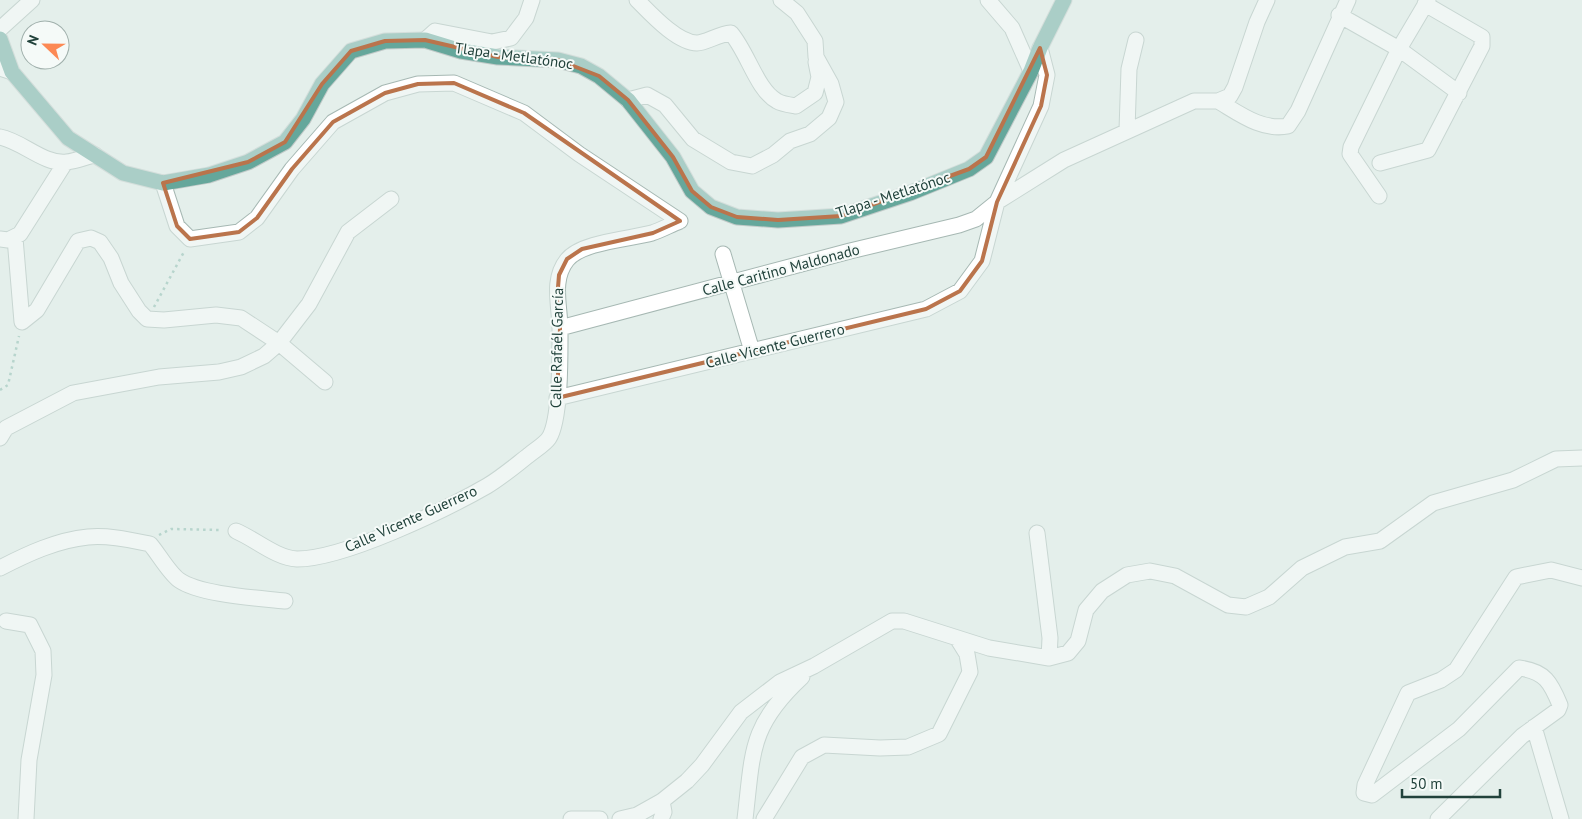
<svg xmlns="http://www.w3.org/2000/svg" width="1582" height="819" font-family="'PT Sans',sans-serif">
<style>
.lines{fill:none;stroke-linecap:round;stroke-linejoin:round}
.minor-casing{stroke:#a6b8b3;stroke-width:17}
.major-casing{stroke:#c1cac8;stroke-width:17}
.path{stroke:#82b5a8;stroke-width:2.5;stroke-dasharray:2.5 4;stroke-linecap:butt}
.minor{stroke:#fff;stroke-width:15}
.major{stroke:#65a79b;stroke-width:15}
.marked{fill:none;stroke:#ba744c;stroke-width:4;stroke-linejoin:round}
.labels{text-anchor:middle;stroke-width:4;stroke-linejoin:round;paint-order:stroke}
.street-label{font-size:15px;fill:#21423b;stroke:#f5faf8}
</style>
<rect width="100%" height="100%" fill="#e4efeb"/>
<g class="lines">
<defs>
<path id="minor" d="M637 0C650 13 677 43 697 43 705 43 719 34 731 33 748 53 757 90 777 101 782 104 790 105 796 106L815 93 819 77 816 62
M988 0 1012 28 1031 71
M1339 15 1399 49 1459 93
M0 29 32 0
M425 40 435 31 492 42 511 38 526 18 532 0
M0 68 12 72
M628 100 647 95 665 105 693 139 731 162 752 166 773 155 790 141 810 134 829 118 836 102 831 84 816 57 815 41 797 13 781 0
M1218 101C1240 114 1262 131 1288 126L1298 111 1348 0
M1127 130 1129 69 1136 40
M0 137C22 141 44 165 67 162 76 161 86 157 95 155
M1380 163 1428 150 1482 46V37L1425 4
M163 183 177 226 190 239 239 232 257 218 292 169 333 122 385 93 418 84 454 83 524 113 579 154 680 221
M1379 196 1350 154 1351 147 1399 49 1428 0
M15 238 22 322 37 310 78 241 91 238 100 242 111 258 121 283 139 311 147 319 164 320 216 315 241 318 279 343 325 382
M0 239 8 240 20 234 65 163
M723 254 752 351
M560 328 850 251 959 225 976 219 997 202 1064 160 1194 101H1218L1230 96 1235 87 1257 22 1267 0
M557 398 926 309 960 291 982 261 997 202 1041 106 1047 75 1040 48
M0 438 6 428 73 393 159 377 219 372 241 367 264 356 279 343 309 304 348 232 391 199
M236 531C255 539 276 558 297 559 344 559 445 510 487 486 502 477 516 465 529 455 535 450 545 444 549 438 561 419 560 353 560 329 560 306 551 280 567 260 581 242 630 239 652 233 661 230 670 225 680 221
M1037 533 1050 638 1049 658
M0 568C27 554 57 540 88 537 108 535 130 540 150 544 158 553 169 573 179 580 200 595 259 598 285 601
M6 621 30 625 43 651 44 675 29 760 26 819
M1534 727 1561 819
M571 819H600
M620 819 637 815 662 801 687 781 702 765 741 712 780 682 814 666 892 621H904L989 648 1049 658 1068 653 1078 641 1086 610 1102 591 1127 575 1150 571 1175 576 1228 605 1246 607 1269 597 1302 568 1345 547 1380 541 1433 503 1513 480 1556 459 1582 458
M661 819 664 812 662 801
M745 819C753 752 749 726 802 677
M764 819 802 757 824 745 880 748 908 747 939 734 970 672 967 654 957 638
M1438 819 1522 736 1558 710 1560 705C1551 683 1545 671 1519 668L1459 729 1372 795 1364 793 1365 785 1408 693 1441 680 1456 670 1516 577 1551 570 1582 578"/>
<path id="major" d="M0 39 12 72 68 138 123 173 163 183 209 175 248 162 285 142 303 119 322 84 351 51 385 41 425 40 461 51 498 57 558 60 581 66 599 76 628 100 673 157 692 191 711 207 737 217 778 220 841 216 910 193 969 169 986 157 1031 71 1040 48 1064 0"/>
</defs>
<use href="#minor" class="minor-casing"/>
<use href="#major" class="major-casing"/>
<path class="path" d="M154 307 185 250
M0 390 8 385 19 336
M159 535 171 529 222 530"/>
<use href="#minor" class="minor"/>
<use href="#major" class="major"/>
</g>
<path d="M0 0H1582V819H0ZM425 40 498 57 558 60 599 76 628 100 673 157 692 191 711 207 737 217 778 220 841 216 969 169 986 157 1040 48 1047 75 1041 106 997 202 982 261 960 291 926 309 557 398 560 328 557 300 559 275 567 259 582 249 653 233 680 221 524 113 454 83 418 84 385 93 333 122 292 169 257 218 239 232 190 239 177 226 163 183 248 162 285 142 322 84 351 51 385 41Z" fill="#e4efeb" fill-opacity=".55" fill-rule="evenodd"/>
<path class="marked" d="M425 40 498 57 558 60 599 76 628 100 673 157 692 191 711 207 737 217 778 220 841 216 969 169 986 157 1040 48 1047 75 1041 106 997 202 982 261 960 291 926 309 557 398 560 328 557 300 559 275 567 259 582 249 653 233 680 221 524 113 454 83 418 84 385 93 333 122 292 169 257 218 239 232 190 239 177 226 163 183 248 162 285 142 322 84 351 51 385 41Z"/>
<g class="labels">
<g class="street-label">
<text transform="translate(514 56) rotate(8)" y="5">Tlapa - Metlatónoc</text>
<text transform="translate(893 195) rotate(-18)" y="5">Tlapa - Metlatónoc</text>
<text transform="translate(781 270) rotate(-15)" y="5">Calle Caritino Maldonado</text>
<text transform="translate(775 346) rotate(-14)" y="5">Calle Vicente Guerrero</text>
<text transform="translate(557 348) rotate(-89)" y="5">Calle Rafaél García</text>
<text transform="translate(411 519) rotate(-24)" y="5">Calle Vicente Guerrero</text>
</g>
</g>
<g transform="translate(45 45) rotate(292)"><circle r="24" fill="#f5faf8" stroke="#a0b0ac"/>
<path d="M0-4L9 19L0 12L-9 19Z" fill="#fc8954"/>
<text y="-8" font-size="14" font-weight="bold" text-anchor="middle" fill="#21423b">N</text>
</g>
<path d="M1402 789v8h98v-8" fill="none" stroke="#21423b" stroke-width="2.5"/>
<text x="1410" y="789" font-size="15" fill="#21423b" stroke="#f5faf8" stroke-width="4" paint-order="stroke">50 m</text>
</svg>
